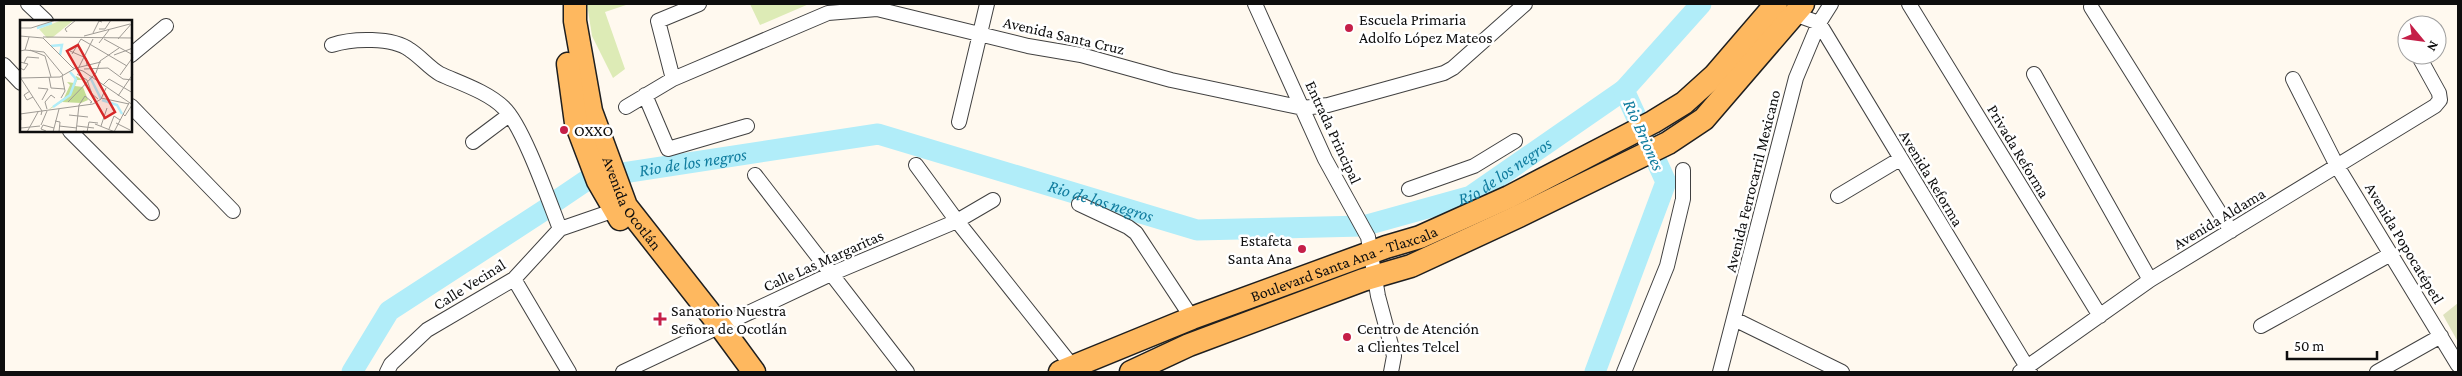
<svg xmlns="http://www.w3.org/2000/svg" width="2462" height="376" font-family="'Crimson Pro',serif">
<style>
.green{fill:#ddebb6}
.cemetery{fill:#dee2be}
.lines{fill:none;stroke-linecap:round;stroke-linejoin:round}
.river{stroke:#b1edf9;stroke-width:21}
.minor-casing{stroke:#414141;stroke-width:16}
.primary-casing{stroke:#1f1f1f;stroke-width:25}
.minor{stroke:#fff;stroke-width:14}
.primary{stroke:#feb85f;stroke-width:22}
.poi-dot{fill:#c51f48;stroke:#fff;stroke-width:2}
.labels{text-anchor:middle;stroke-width:5;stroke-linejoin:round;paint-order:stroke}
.poi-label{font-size:16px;fill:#0e0e0e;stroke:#fff;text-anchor:start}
.street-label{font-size:16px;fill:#0e0e0e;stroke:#fff}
.water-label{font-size:18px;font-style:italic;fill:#117d9f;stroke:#fff}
.inset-river{fill:none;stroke:#b1edf9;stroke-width:2.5}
.inset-road{fill:none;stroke:#9f9b95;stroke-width:1}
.view{fill:#d62828;fill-opacity:0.15;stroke:#d62828;stroke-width:2.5}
.inset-edge{fill:none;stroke:#0e0e0e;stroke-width:2.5}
</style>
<rect width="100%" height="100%" fill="#fff9ef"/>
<path class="green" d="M587 4H629L605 12 625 69 613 78 592 36Z
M750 4H809L760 25Z
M1288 288 1287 298 1148 354 1168 334Z"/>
<path class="cemetery" d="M2458 303V342L2443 315Z"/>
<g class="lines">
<g class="river">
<path id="s1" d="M556 201 590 178 878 134 1197 230 1363 226 1471 196 1624 90"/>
<path d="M352 372 389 311 546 209"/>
<path d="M1595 372 1666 182 1624 90 1701 4"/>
</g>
<defs>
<path id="minor" d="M28 4 46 21
M1255 4 1325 159 1368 237 1378 296 1394 356 1391 372
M1909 4 2100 316
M2091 7 2231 231
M1794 14 1819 23 2030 372
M332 45C352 38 393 37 410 50 421 57 429 68 440 74 460 83 488 92 504 108 523 126 549 201 560 229
M131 55 166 26
M4 65 21 83
M2034 74 2150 280
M673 79 658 21 699 4
M2293 79 2337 166 2458 365
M645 95 668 149 747 126
M131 106 233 211
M626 107 673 79 828 13 877 9 1028 46 1081 55 1171 80 1303 108 1328 105 1444 73 1453 68 1525 4
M959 122 987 4
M70 131 152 213
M473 142 509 115
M916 165 957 221 1073 367
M755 175 907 372
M1409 189 1474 166 1515 141
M1838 196 1900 159
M1079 204 1128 227 1136 233 1192 318
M514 279 569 372
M1734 319 1842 372
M2261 326 2391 254
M387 372 391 364 427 330 514 279 560 229 621 208
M623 372 831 274 957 221 993 200
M1624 372 1667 266 1683 199V170
M1720 372 1796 78 1819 23 1831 4
M2020 372 2150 280 2435 106 2440 100 2439 93 2418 55
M2377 372 2441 336"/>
<g id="primary">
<path id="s2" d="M575 4V21L591 111 626 206 721 327 754 372"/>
<path d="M568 64 576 123 598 181 620 219"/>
<path id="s3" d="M1060 372 1192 318 1386 247 1420 237 1509 197 1653 122 1684 103 1715 75 1776 4"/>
<path d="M1131 372 1189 345 1363 280 1411 266 1519 216 1668 143 1704 119 1803 4"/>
</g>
</defs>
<use href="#minor" class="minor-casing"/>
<use href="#primary" class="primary-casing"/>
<use href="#minor" class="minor"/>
<use href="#primary" class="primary"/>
</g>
<g class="poi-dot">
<circle cx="1349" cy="28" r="5"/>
<circle cx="564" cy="130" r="5"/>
<circle cx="1302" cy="249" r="5"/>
<path d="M657.5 311.5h5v5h5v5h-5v5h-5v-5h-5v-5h5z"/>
<circle cx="1347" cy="337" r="5"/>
</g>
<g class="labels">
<g class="poi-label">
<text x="1359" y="25">Escuela Primaria<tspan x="1359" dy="18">Adolfo López Mateos</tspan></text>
<text x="574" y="136">OXXO</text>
<text x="1292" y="246" text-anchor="end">Estafeta<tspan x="1292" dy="18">Santa Ana</tspan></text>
<text x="671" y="316">Sanatorio Nuestra<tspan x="671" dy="18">Señora de Ocotlán</tspan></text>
<text x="1357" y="334">Centro de Atención<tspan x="1357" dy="18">a Clientes Telcel</tspan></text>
</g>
<g class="street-label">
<text transform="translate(1064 35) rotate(13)" y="6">Avenida Santa Cruz</text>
<text transform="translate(1334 132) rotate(65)" y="6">Entrada Principal</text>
<text transform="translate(2019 151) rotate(59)" y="6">Privada Reforma</text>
<text transform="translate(1932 178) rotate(59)" y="6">Avenida Reforma</text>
<text transform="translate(1752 181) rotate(-76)" y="6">Avenida Ferrocarril Mexicano</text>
<text dy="6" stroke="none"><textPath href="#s2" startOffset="210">Avenida Ocotlán</textPath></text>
<text transform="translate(2219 218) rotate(-31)" y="6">Avenida Aldama</text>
<text transform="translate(2405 243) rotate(59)" y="6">Avenida Popocatépetl</text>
<text transform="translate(823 260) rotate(-24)" y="6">Calle Las Margaritas</text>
<text dy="6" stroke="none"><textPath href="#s3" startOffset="304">Boulevard Santa Ana - Tlaxcala</textPath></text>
<text transform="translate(469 284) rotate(-32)" y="6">Calle Vecinal</text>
</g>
<g class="water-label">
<text transform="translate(1644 135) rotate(66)" y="6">Rio Briones</text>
<text dy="6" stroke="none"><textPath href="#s1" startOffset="145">Rio de los negros</textPath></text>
<text dy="6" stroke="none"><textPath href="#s1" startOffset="985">Rio de los negros</textPath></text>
<text dy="6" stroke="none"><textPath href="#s1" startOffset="565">Rio de los negros</textPath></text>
</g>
</g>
<g transform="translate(20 20)">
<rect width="112" height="112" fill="#fff9ef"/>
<path d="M42 0H54L33 17 27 18 19 9Z" fill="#ddebb6"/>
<path d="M56 56 63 60H57L55 66 63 67 68 80 61 83 42 82 28 90 44 78 50 65 47 62 54 63Z" fill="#c4dd95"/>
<path class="inset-river" d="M17 8 32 3M31 26 42 25 40 35M70 57 81 79M82 80 97 85 102 94M33 87 50 75 56 59 50 52"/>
<path class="inset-road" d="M0 8H11L36 0M79 9H85L91 0M47 12 45 9 56 0M73 13 79 1 82 2M0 16 23 18 53 48 63 51 113 85M64 16 110 4M23 17 113 18M61 19 90 36M84 19 113 35M98 19 113 2M79 23 89 10M5 30 24 32 43 55M10 30 25 36 31 57M0 31 5 30 9 17M50 31 66 38 67 46M52 34 61 19M94 35 113 28M90 36 107 46M0 42 8 44 4 50 0 48M4 43 7 37 19 38M56 48 81 42M0 49V57L22 91 21 95M58 49 73 19M64 49 88 48 103 59 113 60M57 54 67 60 72 74 78 79M100 55 113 37M29 57 31 68 45 69M1 58 40 57 54 49M83 65 89 59 113 73M18 68 28 69 22 80M10 71 4 75 7 80 13 77M98 76 113 54M41 78 45 71 42 56M81 78 109 84M48 82 76 53 80 41 99 28M0 85 1 100M27 89 25 82 31 75 35 78M0 94 73 84 81 79 86 68M103 94 105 96 112 85M49 95 68 97M35 101 40 102 39 112M96 103 110 110M75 104 95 112M21 105 27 91M39 106 57 108M57 106 74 108M81 106 87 88M1 108 20 106M89 109 94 96 100 100M26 111 21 109 23 105 34 108M63 111 67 112 69 102 78 103M7 112 18 92M33 112 39 89M56 112 59 85 65 76 72 82 70 83M94 112 109 83"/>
<path class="view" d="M58 25 95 92 85 98 47 31Z"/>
<rect width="112" height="112" class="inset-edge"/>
</g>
<rect width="2462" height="376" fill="none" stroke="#0e0e0e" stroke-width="10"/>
<g transform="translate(2422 40) rotate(119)"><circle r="24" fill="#ffffff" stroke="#9f9f9f"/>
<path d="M0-4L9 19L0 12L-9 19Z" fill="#c51f48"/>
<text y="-8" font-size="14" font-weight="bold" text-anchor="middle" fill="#0e0e0e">N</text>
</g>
<path d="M2287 351v8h90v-8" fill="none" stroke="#0e0e0e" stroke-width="2.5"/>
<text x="2294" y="351" font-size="15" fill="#0e0e0e" stroke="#ffffff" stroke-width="4" paint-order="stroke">50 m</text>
</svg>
